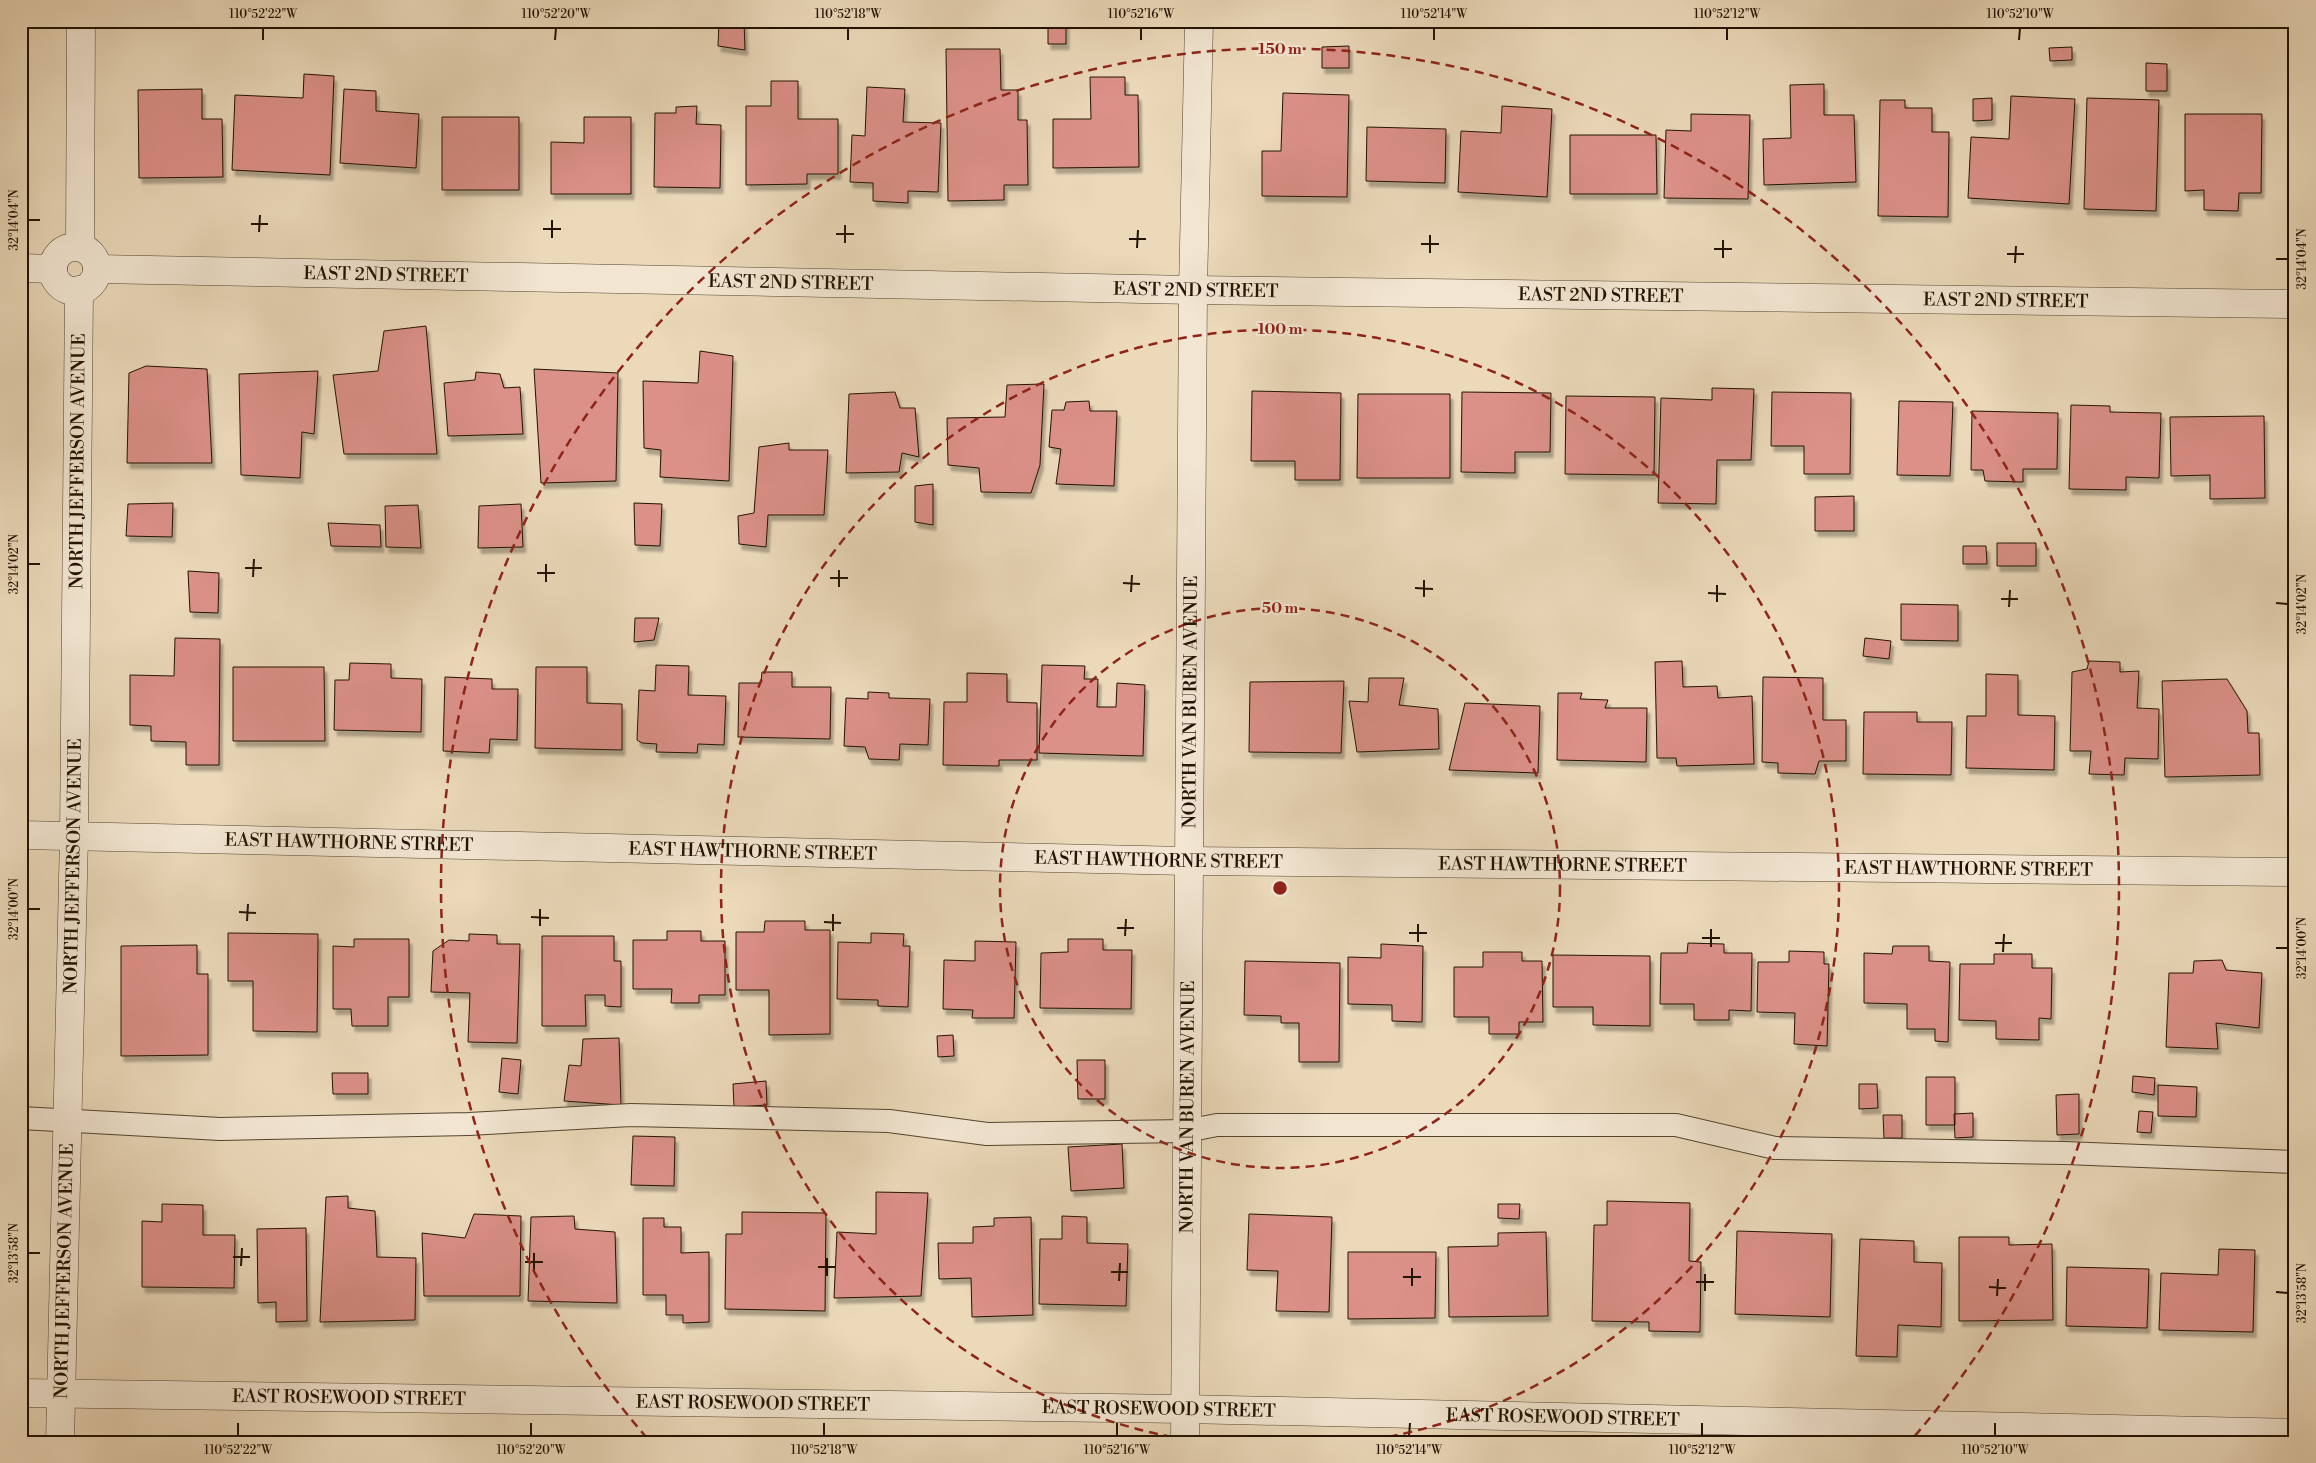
<svg xmlns="http://www.w3.org/2000/svg" width="2316" height="1463" font-family="'Libre Bodoni',serif">
<style>
.building{fill:#db9088;stroke:#221200;filter:url(#shadow)}
.lines{fill:none;stroke-linecap:round;stroke-linejoin:round}
.service-casing{stroke:#54442e;stroke-width:24}
.minor-casing{stroke:#54442e;stroke-width:29}
.service{stroke:#f2e6d2;stroke-width:22}
.minor{stroke:#f2e6d2;stroke-width:28}
.ticks{fill:none;stroke:#221200;stroke-width:2}
.ring{fill:none;stroke:#8f2418;stroke-width:2.5;stroke-dasharray:9 6}
.labels{text-anchor:middle;stroke-width:4.5;stroke-linejoin:round;paint-order:stroke}
.street-label{font-size:18px;fill:#221200;stroke:#f2e6d2}
.centre{fill:#8f2418;stroke:#f2e6d2;stroke-width:2.5}
.ring-label{font-size:15px;text-anchor:middle;font-weight:bold;fill:#8f2418;stroke:#f2e6d2;stroke-width:4.5;stroke-linejoin:round;paint-order:stroke}
.neatline{fill:none;stroke:#221200;stroke-width:2}
.ticks-label{font-size:12px;text-anchor:middle;fill:#221200}
</style>
<defs>
<filter id="shadow"><feDropShadow dx="3" dy="5.5" stdDeviation="1" flood-color="#0004"/></filter>
</defs>
<rect width="100%" height="100%" fill="#ebd9ba"/>
<filter id="stains"><feTurbulence type="fractalNoise" baseFrequency=".004" numOctaves="4"/><feColorMatrix values="0 0 0 0 .2 0 0 0 0 .09 0 0 0 0 .02 0 0 0 .5 -.17"/></filter>
<radialGradient id="worn" r=".72"><stop offset=".6" stop-color="#630" stop-opacity="0"/><stop offset="1" stop-color="#630" stop-opacity=".3"/></radialGradient>
<path class="building" d="M719 21H744L745 50 718 46Z
M1048 21H1066V44H1048Z
M1349 46V68H1322V47Z
M2072 47V60L2050 61 2049 48Z
M946 49H1000L1001 90H1018V120H1027L1028 185H1004V200L948 201Z
M2146 63 2167 64V91H2146Z
M304 74 334 76 330 175 232 170 235 95 303 98Z
M1090 77H1125V95H1138L1139 167 1053 168V119H1091Z
M771 81H798V119H838V174H807V184L746 185V106H771Z
M1824 84V115H1854L1856 182 1764 185 1763 139 1791 138 1790 85Z
M867 87 905 89 903 122 941 123 938 192 908 191V203L873 201V183L850 182 852 135 865 136Z
M202 89V119H222L223 177 139 178 138 90Z
M344 89 376 91V111L419 114 416 168 340 163Z
M1283 93 1349 95 1347 197 1262 196V151H1281Z
M2011 96 2075 99 2069 204 1968 198 1971 137 2009 139Z
M1992 98V120L1973 121V99Z
M2087 98 2159 100 2156 211 2084 209Z
M1880 100H1905V108H1932V132H1949L1948 217 1878 216Z
M697 106 696 124 721 125 720 188 654 187 655 113H676V107Z
M1502 106 1552 109 1547 197 1458 192 1461 131 1501 133Z
M1691 114 1750 115 1748 199 1664 198 1666 130 1691 131Z
M2185 114H2262L2261 193H2239L2238 211 2204 210V190L2185 191Z
M442 117H519V190H442Z
M584 117H631V194H551V142L584 143Z
M1367 127 1446 129 1445 183 1366 181Z
M1570 135H1656L1657 194H1570Z
M426 326 437 454H344L333 375 378 371 384 331Z
M700 351 733 356 729 481 660 477 661 450 644 448 643 381 698 383Z
M146 366 207 369 212 463H127L129 373Z
M534 369 618 373 616 481 541 483Z
M318 371 314 434 302 432 300 478 241 475 239 374Z
M476 372 500 374 504 388 520 387 523 434 448 436 444 383 475 380Z
M1044 384 1040 465 1031 493 981 492 979 468 948 465 947 418 1005 417 1007 385Z
M1712 388 1754 389 1751 460H1717L1716 504 1658 503 1661 398 1712 400Z
M1252 391 1341 393 1340 480H1295V461H1251Z
M895 392 900 408H915L919 457 902 453 899 472 846 473 849 394Z
M1462 392 1551 393 1550 452H1515V473L1461 472Z
M1772 392 1851 393 1850 474H1804V446H1771Z
M1358 394H1450V478H1357Z
M1566 396 1655 397 1654 475 1565 474Z
M1089 401 1090 411H1117L1114 486 1056 484 1061 449 1049 447 1052 410H1064L1066 402Z
M1899 401 1953 402 1950 476 1897 475Z
M2071 405 2110 406V412L2161 413 2159 478 2126 477V490L2069 489Z
M1972 411 2058 413 2057 469H2023V482L1985 481 1983 470H1971Z
M2264 416 2265 498 2210 499V475L2171 476 2170 417Z
M789 443V450H828L824 515H768L766 547 739 544 738 516 754 513 759 447Z
M933 484V525L915 522V486Z
M1854 496V531H1815V497Z
M173 503 172 537 126 536 128 504Z
M634 503 662 504 660 546 635 545Z
M521 504 523 547 478 548 479 506Z
M418 505 421 548 386 547 385 506Z
M328 523 380 525 381 547 331 546Z
M1997 543H2036V566H1997Z
M1963 546H1986L1987 564H1963Z
M188 571 219 573 218 613 190 612Z
M1901 604 1958 605V641L1901 640Z
M635 618H659L654 640 634 642Z
M175 638 220 639 219 765H186V742L151 741V726L130 725V675L174 676Z
M1865 638 1891 641 1889 659 1863 656Z
M1682 661 1683 687 1717 686 1718 698 1752 696 1754 764 1677 766 1676 758H1657L1655 662Z
M2089 661 2120 662V672L2139 671 2137 708 2159 709 2158 759 2125 758 2124 775 2089 774 2091 751H2070L2072 672 2087 669Z
M350 663 391 664V678L422 679 421 732 334 730 335 680H349Z
M656 665 689 666 688 695 726 696 724 745 698 744 697 753 656 752 657 744 642 743 637 740 639 690 655 691Z
M1042 665 1085 666 1084 679H1098L1097 707H1116L1117 683 1145 685 1143 756 1039 753Z
M233 667H324L325 741H233Z
M536 667H587V703L622 704V750L535 748Z
M762 672H792V687H831L830 739 738 737 739 683H761Z
M967 673 1007 674V702L1037 703V760H999V766L943 765 944 702H967Z
M1986 674 2018 675V715L2055 716 2054 770 1966 768 1967 716H1986Z
M445 677 492 679V689H518L517 740 490 739 489 753 443 751Z
M1763 677 1823 678V720H1846V761H1819L1815 774 1778 773V763L1762 762Z
M1369 678H1404L1399 705 1438 709 1439 749 1357 752 1349 701 1368 702Z
M2227 679 2247 711 2248 733H2259L2260 775 2165 777 2162 681Z
M1344 681 1341 753 1249 752 1250 682Z
M868 692 889 693V698L930 699 928 745 900 744 899 760 869 759 865 747 844 746 846 698 868 699Z
M1558 693H1582L1580 699 1608 700 1605 708H1647L1646 762 1557 760Z
M1465 703 1540 706 1538 773 1449 770Z
M1864 712H1917V722H1952L1951 775 1863 774Z
M765 921H805V930H830V1034L769 1035V990H736V932H764Z
M667 931H701V941H725V995H699V1003H671L672 989H633V940H667Z
M228 933 318 934 317 1032 253 1031V981H228Z
M871 933 904 934 903 946H910L908 1007 878 1006V1000L837 999 838 942 871 943Z
M469 934 497 935V944H520L517 1043 468 1042 470 993 431 992 433 951 449 940 469 941Z
M542 936H614V961H621V1007L605 1006V995H585L586 1026H542Z
M354 939H409V997H388V1026H352L351 1009H333V946L354 947Z
M1068 939H1103V950H1132L1131 1009 1040 1008 1041 953 1068 952Z
M975 941 1016 942 1014 1018H972L973 1010 943 1009 944 960 975 961Z
M1688 943 1724 944V953H1752L1751 1011 1729 1010V1020H1694V1004H1660L1661 953H1687Z
M1381 944 1423 946 1422 1022 1392 1021V1005L1348 1004V957L1381 958Z
M197 945V974H208V1055L121 1056V946Z
M1893 946H1929V961L1950 962 1948 1042 1935 1041V1029H1907V1004L1864 1003V953L1892 954Z
M1789 951 1824 952V964H1829L1827 1046 1794 1044 1795 1013 1757 1012 1758 962H1789Z
M1483 952H1522V961H1542L1543 1022H1519V1034H1489V1017H1454V967H1483Z
M1994 954H2032V968H2052L2051 1019 2039 1018V1040L1996 1039V1021L1959 1020 1960 964H1994Z
M1553 955 1650 956V1026L1593 1025V1007H1553Z
M2222 960 2226 970 2262 973 2259 1028 2216 1023 2218 1049 2166 1047 2169 973H2193L2194 961Z
M1245 961 1340 963 1339 1062H1299V1023H1281V1016L1244 1015Z
M953 1035 954 1056 938 1057 937 1036Z
M619 1038 621 1105 564 1101 569 1065 581 1066 583 1039Z
M502 1058 521 1060 518 1094 499 1092Z
M1077 1060H1105V1099H1078Z
M332 1073H368V1094H333Z
M2133 1076 2155 1078 2154 1095 2132 1092Z
M1926 1077H1955V1125H1926Z
M766 1081 767 1105 734 1107 733 1084Z
M1859 1084H1877L1878 1108 1859 1109Z
M2158 1085 2197 1087 2196 1117 2158 1116Z
M2079 1094V1134L2057 1135 2056 1095Z
M2139 1111 2153 1112 2151 1133 2137 1132Z
M1973 1113V1137L1955 1138 1954 1114Z
M1883 1115H1902V1138H1884Z
M633 1136 675 1137 674 1186 631 1185Z
M1122 1144 1124 1188 1071 1191 1068 1147Z
M876 1192 928 1193 921 1296 834 1298 837 1232 876 1234Z
M348 1196V1208L375 1211 377 1257 416 1258 415 1320 320 1322 326 1197Z
M1607 1201 1690 1203 1689 1261 1701 1262 1700 1332 1649 1331V1322L1592 1321 1594 1225H1607Z
M162 1204 203 1205V1235H235L234 1288 142 1287V1221L162 1222Z
M1498 1204H1520L1519 1219 1498 1218Z
M742 1212 826 1213 825 1311 725 1309 726 1234H742Z
M474 1214 521 1216 520 1296H424L422 1233 465 1238Z
M1249 1214 1332 1217 1329 1312 1276 1311 1278 1271 1247 1270Z
M574 1216 575 1229 615 1232 617 1303 528 1301 531 1217Z
M1062 1216 1087 1217V1243L1128 1244 1126 1306 1039 1304 1040 1239H1062Z
M1031 1217 1033 1315 972 1317 971 1278 939 1279 938 1243H973V1227L994 1226V1218Z
M643 1218H664V1227H681V1253L709 1252V1322L683 1323V1315H666V1295H643Z
M306 1228 307 1321 276 1322V1302L258 1303 257 1229Z
M1737 1231 1832 1234 1830 1317 1735 1314Z
M1546 1232 1548 1316 1449 1317 1448 1247 1498 1246V1233Z
M1959 1237H2009V1245L2052 1244 2053 1320 1959 1321Z
M1860 1239 1914 1241V1262L1942 1263 1941 1327 1898 1325 1897 1357 1856 1356Z
M2219 1249 2255 1250 2253 1332 2159 1330 2161 1273 2218 1275Z
M1348 1252H1436L1435 1318 1348 1319Z
M2067 1267 2149 1269 2147 1328 2066 1326Z"/>
<g class="lines">
<defs>
<path id="service" d="M21 1118 220 1129 469 1124 631 1115 889 1121 987 1134 1186 1131 1217 1125H1676L1775 1148 2065 1153 2295 1162"/>
<g id="minor">
<path d="M80 247 81 21"/>
<circle cx="75" cy="269" r="22"/>
<path d="M21 268 53 269"/>
<path id="s1" d="M97 269 1193 290 2295 304"/>
<path id="s2" d="M21 835 1187 861 2295 872"/>
<path id="s3" d="M21 1393 1185 1409 2295 1433"/>
<path id="s4" d="M60 1442 74 836 79 290"/>
<path id="s5" d="M1185 1442 1193 290 1199 21"/>
</g>
</defs>
<use href="#service" class="service-casing"/>
<use href="#minor" class="minor-casing"/>
<use href="#service" class="service"/>
<use href="#minor" class="minor"/>
</g>
<path class="ticks" d="M263 40V28M555 40 556 28M848 40V28M1141 40V28M1434 40V28M1727 40V28M2019 40 2020 28M28 220H40M251 224H268M543 229H561M259 232 260 215M836 234H854M552 238V220M1129 239H1146M845 243V225M1421 244H1439M1137 248 1138 230M1714 249H1732M1430 253V235M2007 254H2024M1723 258V240M2276 259H2288M2015 263 2016 246M28 564H40M245 568H262M537 573H555M253 577 254 559M830 578H848M546 582V564M1123 583 1140 584M839 587V570M1415 588 1433 589M1131 592 1132 575M1708 593 1726 594M1424 597V580M2001 599H2018M1717 602V585M2276 603 2288 604M2009 607 2010 590M28 909H40M239 912 256 913M531 917 549 918M247 921 248 904M824 922 841 923M540 926V909M1117 928H1134M833 931V914M1409 933H1427M1125 936 1126 919M1702 938H1720M1418 942V924M1995 943H2012M1711 947V929M2276 948H2288M2003 952 2004 934M28 1253H40M233 1257H250M525 1262H543M241 1266 242 1248M818 1267H835M534 1271V1253M1111 1272H1128M827 1276V1258M1403 1277H1421M1119 1281 1120 1263M1696 1282H1714M1412 1286V1268M1989 1287 2006 1288M1705 1291V1274M2276 1292 2288 1293M1997 1296 1998 1279M238 1436V1423M531 1436V1423M824 1436V1423M1117 1436V1423M1409 1436 1410 1423M1702 1436V1423M1995 1436V1423"/>
<g class="ring">
<circle cx="1280" cy="888" r="280"/>
<path d="M1202 1442A559 559 0 1 1 1358 1442"/>
<path d="M647 1438A839 839 0 1 1 1913 1438"/>
</g>
<g class="labels">
<g class="street-label">
<text dy="6" stroke="none"><textPath href="#s1" startOffset="289">EAST 2ND STREET</textPath></text>
<text dy="6" stroke="none"><textPath href="#s1" startOffset="694">EAST 2ND STREET</textPath></text>
<text dy="6" stroke="none"><textPath href="#s1" startOffset="1099">EAST 2ND STREET</textPath></text>
<text dy="6" stroke="none"><textPath href="#s1" startOffset="1504">EAST 2ND STREET</textPath></text>
<text dy="6" stroke="none"><textPath href="#s1" startOffset="1909">EAST 2ND STREET</textPath></text>
<text dy="6" stroke="none"><textPath href="#s4" startOffset="981">NORTH JEFFERSON AVENUE</textPath></text>
<text dy="6" stroke="none"><textPath href="#s5" startOffset="740">NORTH VAN BUREN AVENUE</textPath></text>
<text dy="6" stroke="none"><textPath href="#s2" startOffset="328">EAST HAWTHORNE STREET</textPath></text>
<text dy="6" stroke="none"><textPath href="#s2" startOffset="732">EAST HAWTHORNE STREET</textPath></text>
<text dy="6" stroke="none"><textPath href="#s2" startOffset="1138">EAST HAWTHORNE STREET</textPath></text>
<text dy="6" stroke="none"><textPath href="#s2" startOffset="1542">EAST HAWTHORNE STREET</textPath></text>
<text dy="6" stroke="none"><textPath href="#s4" startOffset="576">NORTH JEFFERSON AVENUE</textPath></text>
<text dy="6" stroke="none"><textPath href="#s2" startOffset="1948">EAST HAWTHORNE STREET</textPath></text>
<text dy="6" stroke="none"><textPath href="#s5" startOffset="335">NORTH VAN BUREN AVENUE</textPath></text>
<text dy="6" stroke="none"><textPath href="#s4" startOffset="171">NORTH JEFFERSON AVENUE</textPath></text>
<text dy="6" stroke="none"><textPath href="#s3" startOffset="328">EAST ROSEWOOD STREET</textPath></text>
<text dy="6" stroke="none"><textPath href="#s3" startOffset="732">EAST ROSEWOOD STREET</textPath></text>
<text dy="6" stroke="none"><textPath href="#s3" startOffset="1138">EAST ROSEWOOD STREET</textPath></text>
<text dy="6" stroke="none"><textPath href="#s3" startOffset="1542">EAST ROSEWOOD STREET</textPath></text>
</g>
</g>
<circle cx="1280" cy="888" r="8" class="centre"/>
<g class="ring-label">
<text x="1280" y="54">150 m</text>
<text x="1280" y="334">100 m</text>
<text x="1280" y="613">50 m</text>
</g>
<rect width="2316" height="1463" fill="none" stroke="#ebd9ba" stroke-width="55"/>
<rect x="28" y="28" width="2260" height="1408" class="neatline"/>
<g class="ticks-label">
<text x="263" y="18">110°52'22"W</text>
<text x="556" y="18">110°52'20"W</text>
<text x="848" y="18">110°52'18"W</text>
<text x="1141" y="18">110°52'16"W</text>
<text x="1434" y="18">110°52'14"W</text>
<text x="1727" y="18">110°52'12"W</text>
<text x="2020" y="18">110°52'10"W</text>
<text transform="translate(14 220) rotate(-90)" y="4">32°14'04"N</text>
<text transform="translate(2302 259) rotate(-90)" y="4">32°14'04"N</text>
<text transform="translate(14 564) rotate(-90)" y="4">32°14'02"N</text>
<text transform="translate(2302 604) rotate(-90)" y="4">32°14'02"N</text>
<text transform="translate(14 909) rotate(-90)" y="4">32°14'00"N</text>
<text transform="translate(2302 948) rotate(-90)" y="4">32°14'00"N</text>
<text transform="translate(14 1253) rotate(-90)" y="4">32°13'58"N</text>
<text transform="translate(2302 1293) rotate(-90)" y="4">32°13'58"N</text>
<text x="238" y="1454">110°52'22"W</text>
<text x="531" y="1454">110°52'20"W</text>
<text x="824" y="1454">110°52'18"W</text>
<text x="1117" y="1454">110°52'16"W</text>
<text x="1409" y="1454">110°52'14"W</text>
<text x="1702" y="1454">110°52'12"W</text>
<text x="1995" y="1454">110°52'10"W</text>
</g>
<rect width="100%" height="100%" filter="url(#stains)"/>
<rect width="100%" height="100%" fill="url(#worn)"/>
</svg>
